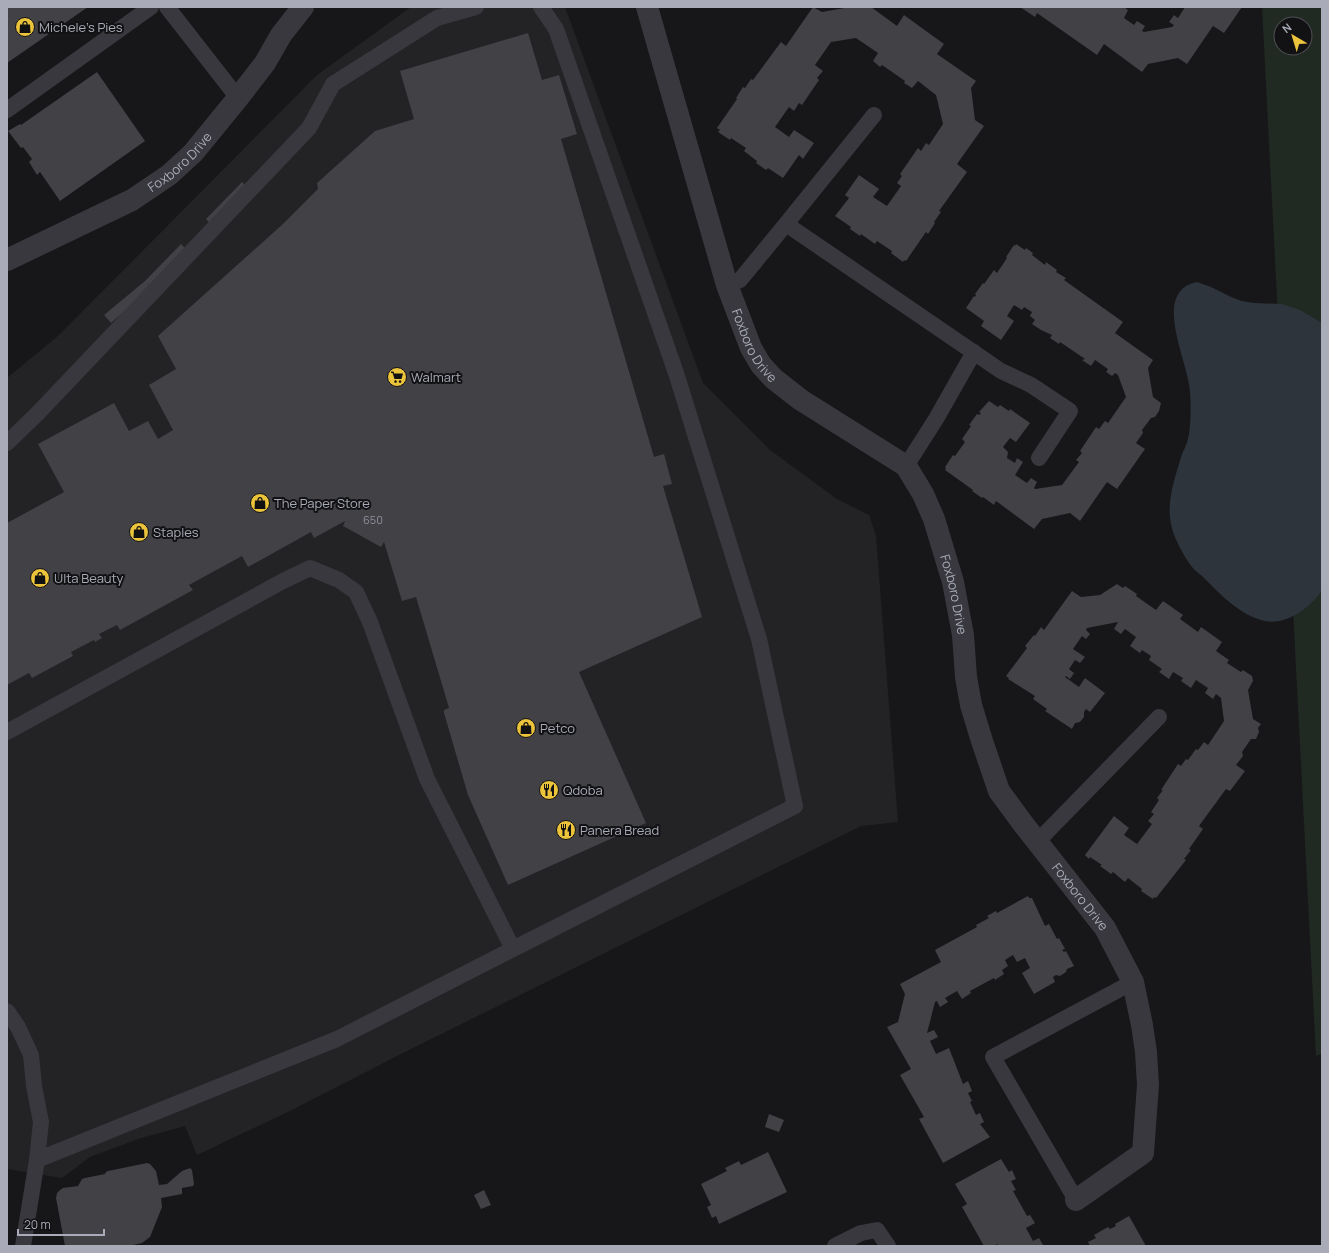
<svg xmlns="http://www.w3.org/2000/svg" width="1329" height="1253" font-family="Manrope,sans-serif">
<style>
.built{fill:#232326}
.green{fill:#212923;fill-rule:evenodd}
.water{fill:#2d343c}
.building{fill:#414146}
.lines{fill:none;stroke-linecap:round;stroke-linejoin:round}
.lane{stroke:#38383e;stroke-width:16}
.street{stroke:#38383e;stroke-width:22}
.labels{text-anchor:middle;stroke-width:4;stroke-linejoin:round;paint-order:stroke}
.number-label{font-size:11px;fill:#8f919c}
.poi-label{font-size:13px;fill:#a9acb8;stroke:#121214;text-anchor:start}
.street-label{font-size:13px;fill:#a9acb8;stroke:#121214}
</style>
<rect width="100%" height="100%" fill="#171719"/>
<path class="built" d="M411 7H565L703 383 770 450 837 499 869 515 876 536 898 822 861 826 401 1054 290 1111 197 1155 185 1126 141 1138 90 1157 62 1178 7 1169V378L59 335 317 75Z"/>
<path class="green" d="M1262 7H1322V1054L1316 1056ZM1281 24H1305V48H1281Z"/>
<path class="water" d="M1197 282 1211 287 1231 297 1242 301 1254 303 1282 304 1300 310 1322 323V590C1312 607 1285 626 1265 621 1240 616 1219 593 1202 576 1197 572 1192 568 1189 563 1183 554 1174 538 1172 528 1165 503 1175 478 1182 454 1185 448 1188 441 1189 434 1191 420 1191 406 1190 392 1189 365 1157 304 1186 286 1189 284 1193 283 1197 282Z"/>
<path class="building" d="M7 7H88L7 63Z
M813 7 822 12 850 7H871L897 26 904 15 944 44 937 54 976 81 971 88 975 120 984 126 957 164 967 172 939 211 941 212 934 222 935 223 928 234 926 232 906 261 904 260 903 262 891 253 892 251 877 241 875 244 861 234 860 236 850 229 851 227 835 216 849 198 845 195 859 175 879 189 873 197 887 206 901 186 897 183 902 176 900 174 918 148 921 151 926 143 929 145 943 124 936 95 918 81 912 88 904 83 905 81 882 65 880 67 873 61 878 53 856 38 831 42 815 65 823 71 817 78 819 80 802 105 799 103 794 111 789 107 775 127 789 137 794 130 814 143 803 159 799 155 783 178 768 168 766 170 756 163 757 161 744 151 746 148 731 138 730 140 718 132 720 130 717 128 737 99 736 98 743 87 745 88 751 79 753 80 781 42 786 46Z
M1020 7H1124L1128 10 1124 18 1134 25 1137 21 1145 26 1142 31 1144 32 1172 27 1174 25 1169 22 1174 15 1178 18 1185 7H1242L1224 33 1213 26 1187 64 1178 58 1148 64 1142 72 1104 44 1097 55 1037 13 1035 17Z
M528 33 542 80 559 75 577 134 561 139 654 457 664 454 672 484 663 486 702 617 579 672 646 823 508 885 468 795 444 713V710L449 708 416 597 402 601 384 542 381 547 343 526 345 521 314 538 311 532 248 567 242 556 189 585 193 590 120 630 117 625 99 634 102 638 95 642 94 640 71 652 73 656 32 678 29 673 7 685V523L64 492 38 444 114 403 129 431 148 421 158 439 173 430 149 385 176 369 158 336 284 223 318 189 317 183 375 131 414 119 400 71Z
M97 72 145 141 60 201 40 172 37 175 29 162 32 159 23 147 21 148 8 131 20 124 21 125Z
M242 182 249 189 213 227 206 219Z
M181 244 188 251 152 288 147 283 151 288 111 323 104 315 145 281Z
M1016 244 1025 250 1026 248 1033 253 1032 255 1045 265 1046 262 1057 270 1056 272 1066 278 1064 280 1123 322 1115 333 1153 360 1148 368 1153 397 1161 403 1159 411 1155 417 1151 418 1142 430 1143 433 1136 443 1145 449 1117 489 1107 482 1080 521 1070 513 1042 519 1034 529 996 501 994 505 983 497 982 498 972 491 973 490 945 470 946 468 945 467 953 455 955 456 965 442 962 439 971 426 969 425 977 414 979 415 981 413 979 412 989 401 998 407 1000 405 1009 411 1010 409 1030 423 1016 442 1010 438 1003 447 1008 452 1007 458 1015 463 1017 458 1023 462 1015 475 1027 483 1031 478 1037 482 1034 488 1035 489 1062 485 1079 462 1076 460 1082 453 1080 451 1096 427 1099 429 1105 421 1108 423 1126 397 1118 375 1115 373 1112 376 1106 372 1108 369 1095 360 1091 366 1082 360 1085 359 1060 342 1059 344 1050 338 1052 335 1041 330 1032 324 1035 320 1030 316 1032 312 1024 307 1022 310 1014 305 1007 316 1014 321 1001 340 981 326 984 321 966 308 974 296 975 297 976 295 975 294 983 283 984 284 994 270 997 273 1007 258 1006 257 1014 245 1015 246Z
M1117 584 1123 588 1125 586 1137 594 1136 596 1156 610 1163 601 1183 615 1180 619 1198 632 1201 627 1222 642 1216 651 1229 660 1227 663 1241 672 1243 670 1252 676 1253 681 1248 690 1253 719 1261 724 1258 728 1259 732 1256 739H1251L1242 752 1243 756 1236 765 1245 771 1230 791 1226 789 1199 826 1203 829 1189 849 1191 850 1184 859 1186 860 1156 898 1154 897 1153 899 1141 891 1142 889 1128 878 1125 882 1113 872 1111 874 1100 866 1102 865 1090 857 1089 859 1085 855 1114 816 1129 828 1124 835 1137 844 1152 824 1148 821 1154 814 1151 812 1159 800 1157 798 1163 790H1161L1178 764 1181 766 1186 759 1188 760 1196 749 1198 750 1204 742 1208 745 1224 721 1221 698 1216 694 1213 699 1205 693 1208 688 1196 680 1191 688 1181 681 1183 678 1173 672 1169 679 1159 672 1162 669 1149 660 1151 656 1142 650 1140 653 1130 646 1136 637 1125 629 1121 634 1114 629 1118 622 1087 628 1086 630 1090 634 1086 639 1082 636 1073 649 1085 657 1080 663 1075 660 1069 669 1074 673 1070 679 1066 676 1065 677 1079 687 1085 678 1105 693 1090 712 1086 709 1084 712V717L1080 722 1075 723 1072 729 1045 711 1047 709 1033 699 1035 696 1008 679 1009 678 1006 676 1027 648 1025 646 1034 635 1035 636 1041 627 1044 630 1072 591 1081 597 1100 595Z
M1028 896 1029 898H1032L1045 926 1049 924 1057 939 1059 938 1065 949 1062 950 1064 952 1066 951 1074 966 1067 969 1066 972 1060 976 1056 975 1053 977 1055 982 1034 994 1022 973 1030 968 1025 958 1017 962 1013 955 1005 960 1008 966 1002 970 1004 974 995 980 994 978 970 991 971 993 962 999 957 991 945 998 948 1002 940 1007 937 1001 935 1002 927 1033 934 1030 938 1037 930 1041 936 1054 949 1048 963 1084 968 1081 972 1091 968 1093 972 1101 970 1102 976 1115 980 1113 984 1122 980 1124 990 1137 943 1163 919 1119 924 1117 900 1075 911 1069 887 1027 898 1022 905 994 900 984 941 962 935 950 977 927 976 925 989 918 987 916 996 911 997 913Z
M769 1114 784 1120 779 1132 765 1127Z
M768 1152 787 1192 719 1224 716 1216 712 1218 707 1207 711 1205 701 1184 727 1171 725 1168 739 1161 741 1165Z
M1001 1159 1009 1172 1012 1170 1016 1179 1011 1181 1016 1190 1013 1191 1027 1216 1030 1215 1035 1223 1026 1228 1033 1241 1039 1238 1043 1245 1042 1246H998L997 1244 994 1246H984L962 1207 967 1204 955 1184Z
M147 1163 150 1164 156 1171 159 1185 167 1184 182 1171 190 1168 192 1170 194 1184 193 1186 182 1188V1194L161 1198 162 1207 150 1237 142 1243 129 1246H65L56 1198 57 1193 60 1190 63 1188 78 1186 82 1179 85 1178 105 1174 106 1172 108 1171Z
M484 1190 491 1205 481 1209 474 1195Z
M1129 1216 1146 1246H1090L1088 1242 1096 1238 1094 1235 1108 1227 1110 1229 1116 1226 1115 1224Z"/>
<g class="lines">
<path class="lane" d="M167 7 238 98
M7 110 151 7
M786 224 874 115
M727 285 740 280 786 224 1001 371 1031 385 1070 411 1039 458
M7 443 37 414 309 128 333 84 437 18 476 7
M906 466 936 419 974 352
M7 732 283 581 310 568 339 580 356 592 370 622 427 779 513 949 337 1039 37 1160
M1037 842 1159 717
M513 949 795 806 759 639 676 373 556 29 541 7
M7 1011 18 1027 31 1055 34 1086 41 1122 37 1160 23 1246
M1076 1200 993 1057 1133 982
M835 1246 861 1233 877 1230 888 1246"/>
<g class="street">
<path id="s1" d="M647 7 727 285 751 348 761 365 774 379 801 400 906 466 923 494 934 519 953 582 963 635 966 677 971 705 982 741 999 791 1024 825 1105 928 1133 982 1142 1025 1146 1052 1148 1085 1143 1153 1076 1200"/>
<path id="s2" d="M7 260 132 200 169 175 193 153 238 98 265 63 281 35 303 7"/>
</g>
</g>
<defs>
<symbol id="shop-disc" viewBox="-11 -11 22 22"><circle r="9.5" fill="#ecc43c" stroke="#121214"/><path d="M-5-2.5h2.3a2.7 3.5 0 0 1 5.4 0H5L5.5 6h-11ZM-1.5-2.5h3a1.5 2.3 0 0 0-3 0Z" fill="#111"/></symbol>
<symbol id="supermarket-disc" viewBox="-11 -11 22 22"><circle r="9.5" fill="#ecc43c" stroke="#121214"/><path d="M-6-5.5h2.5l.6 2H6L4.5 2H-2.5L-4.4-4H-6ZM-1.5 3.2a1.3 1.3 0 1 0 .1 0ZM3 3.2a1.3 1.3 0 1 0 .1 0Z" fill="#111"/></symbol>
<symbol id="restaurant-disc" viewBox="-11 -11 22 22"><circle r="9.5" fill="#ecc43c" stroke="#121214"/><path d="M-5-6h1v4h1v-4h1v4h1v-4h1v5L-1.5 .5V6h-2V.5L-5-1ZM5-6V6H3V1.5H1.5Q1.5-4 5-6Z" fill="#111"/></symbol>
</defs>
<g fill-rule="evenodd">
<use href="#shop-disc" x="14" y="16" width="22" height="22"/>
<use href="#supermarket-disc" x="386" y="366" width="22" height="22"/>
<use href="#shop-disc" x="249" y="492" width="22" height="22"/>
<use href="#shop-disc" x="128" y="521" width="22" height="22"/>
<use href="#shop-disc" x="29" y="567" width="22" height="22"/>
<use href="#shop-disc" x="515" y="717" width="22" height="22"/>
<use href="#restaurant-disc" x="538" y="779" width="22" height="22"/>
<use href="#restaurant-disc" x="555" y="819" width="22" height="22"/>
</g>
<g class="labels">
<g class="number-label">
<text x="373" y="524">650</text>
</g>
<g class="poi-label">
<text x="39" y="32">Michele's Pies</text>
<text x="411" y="382">Walmart</text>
<text x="274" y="508">The Paper Store</text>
<text x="153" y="537">Staples</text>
<text x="54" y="583">Ulta Beauty</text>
<text x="540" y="733">Petco</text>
<text x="563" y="795">Qdoba</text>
<text x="580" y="835">Panera Bread</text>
</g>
<g class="street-label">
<text dy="5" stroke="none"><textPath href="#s2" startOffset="200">Foxboro Drive</textPath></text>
<text dy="5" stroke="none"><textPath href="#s1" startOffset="356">Foxboro Drive</textPath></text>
<text dy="5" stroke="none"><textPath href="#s1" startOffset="692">Foxboro Drive</textPath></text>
<text dy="5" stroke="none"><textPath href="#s1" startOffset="1028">Foxboro Drive</textPath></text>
</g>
</g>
<rect width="1329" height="1253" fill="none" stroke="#a9acb8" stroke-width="16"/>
<g transform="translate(1293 36) rotate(322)"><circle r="19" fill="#121214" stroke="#4e5056"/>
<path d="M0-3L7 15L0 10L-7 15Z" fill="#ecc43c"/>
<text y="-6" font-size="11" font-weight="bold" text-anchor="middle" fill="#a9acb8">N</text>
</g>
<path d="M18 1229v6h86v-6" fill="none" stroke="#a9acb8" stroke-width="2"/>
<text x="24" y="1229" font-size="12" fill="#a9acb8" stroke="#121214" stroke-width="3" paint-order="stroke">20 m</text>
</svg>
